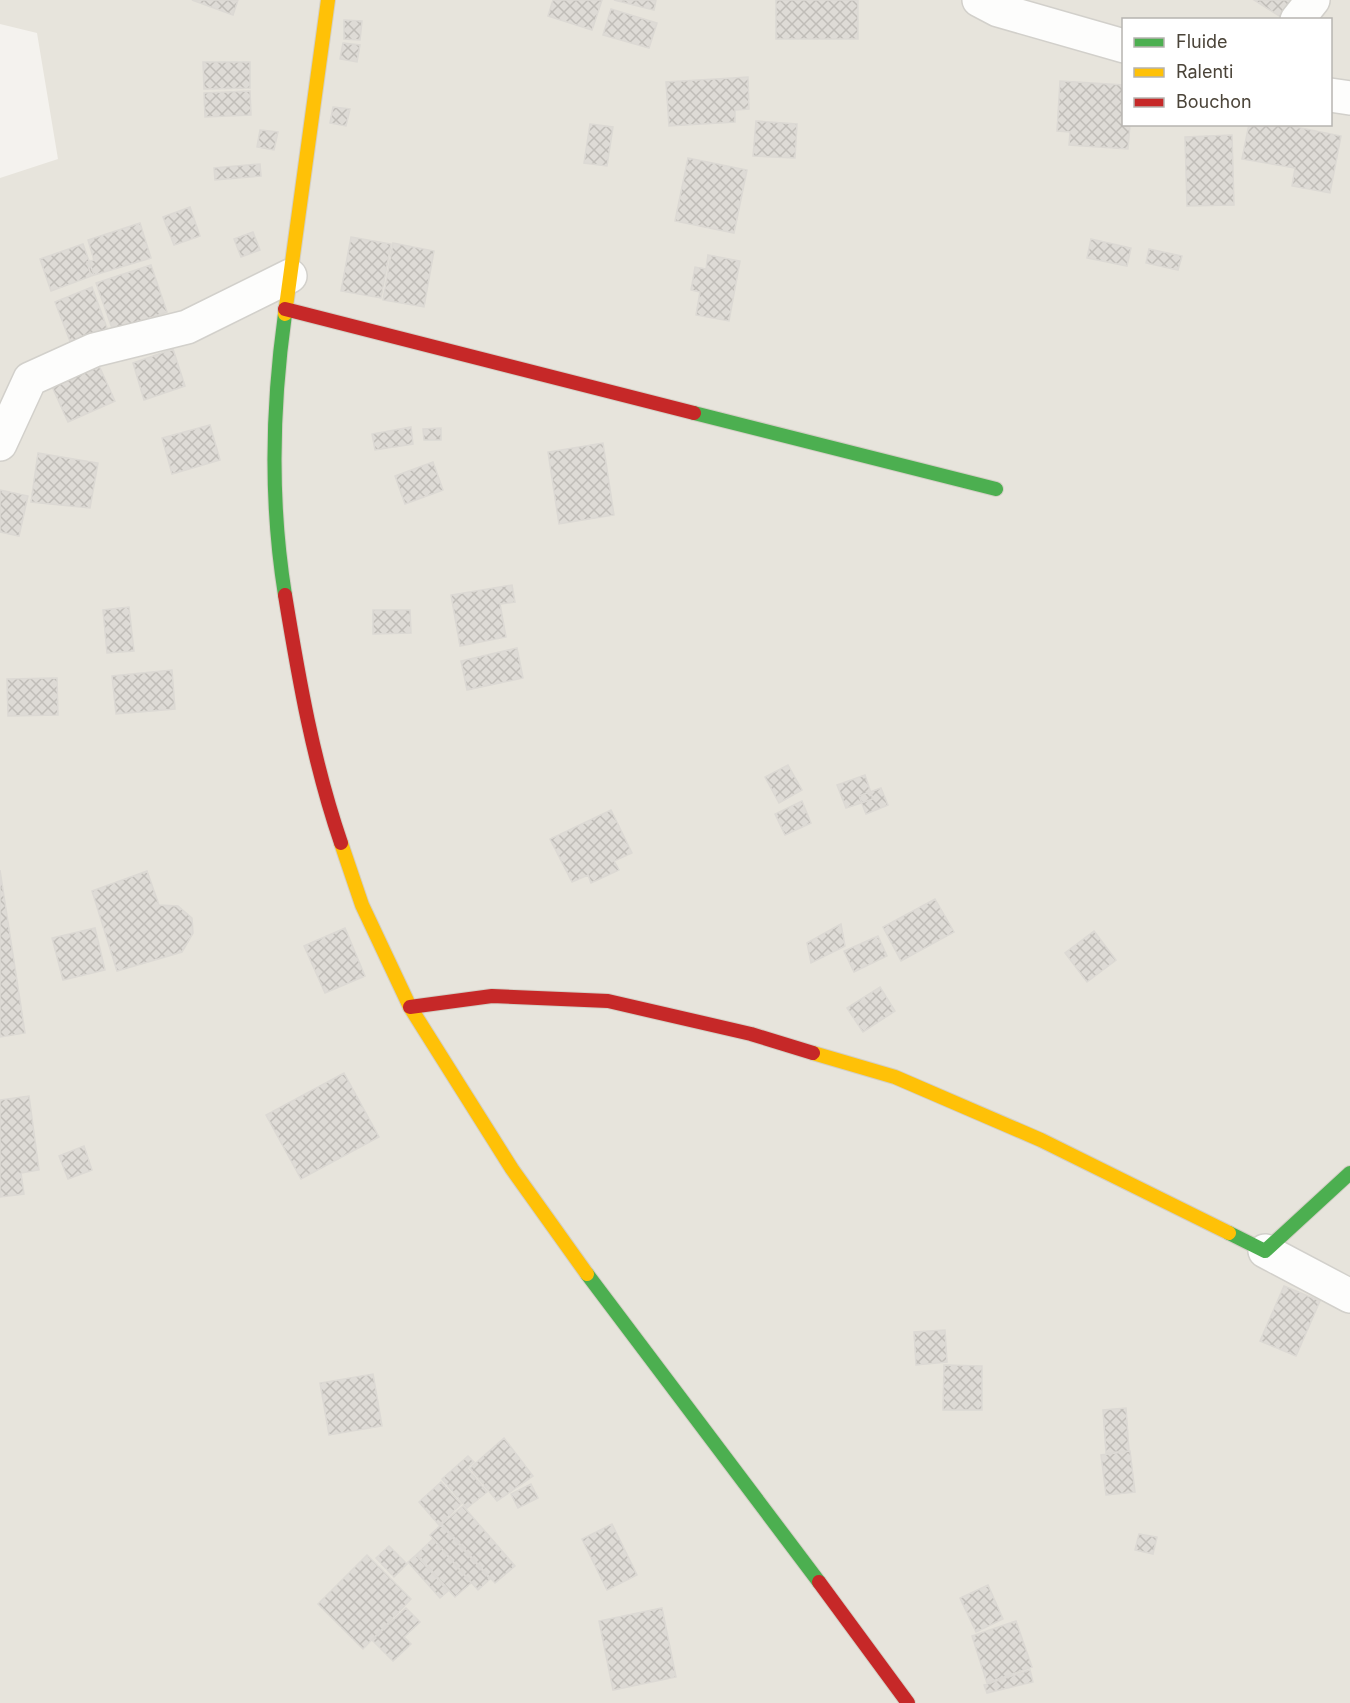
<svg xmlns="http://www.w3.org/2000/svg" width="1350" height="1703" font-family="Inter,sans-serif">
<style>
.residential{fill:#e7e4dc;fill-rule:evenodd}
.building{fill:url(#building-cross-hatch);stroke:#dcd9d4;stroke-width:1.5}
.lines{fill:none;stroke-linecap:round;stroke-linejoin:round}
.street-casing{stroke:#d2d0cb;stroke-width:36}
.fast-casing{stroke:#d3cfc5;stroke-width:16}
.slow-casing{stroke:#d3cfc5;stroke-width:16}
.jam-casing{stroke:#d3cfc5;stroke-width:16}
.street{stroke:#fdfdfc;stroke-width:33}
.fast{stroke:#4caf50;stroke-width:14}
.slow{stroke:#ffc107;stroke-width:14}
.jam{stroke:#c62828;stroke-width:14}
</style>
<defs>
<pattern id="building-cross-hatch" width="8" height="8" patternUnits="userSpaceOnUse" patternTransform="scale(1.5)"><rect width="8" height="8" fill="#dedbd6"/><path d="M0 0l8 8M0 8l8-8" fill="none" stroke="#c0bdb8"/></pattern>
</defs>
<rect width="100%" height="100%" fill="#f4f2ee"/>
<path class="residential" d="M0 0H1350V1703H0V178L58 159 37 33 0 24ZM1124 20H1330V124H1124Z"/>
<path class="building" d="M192 0H238L233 15Z
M553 0H602L592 30 548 16Z
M614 0H656L654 10Z
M776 0H858V39H776Z
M1254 0H1296L1284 19Z
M611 9 657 23 649 48 603 35Z
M344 20 362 21 360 40 344 39Z
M343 43 360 45 357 62 340 59Z
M203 62H250V88L204 89Z
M748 77 749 109 735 110V122L669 126 666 82Z
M1060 81 1124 85V124H1130L1128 149 1069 145 1070 132 1057 131Z
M250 91 251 115 205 117 204 93Z
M333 107 350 109 346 126 330 123Z
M756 121 797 124 795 158 753 156Z
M590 124 613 127 607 166 584 163Z
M1249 124H1281L1341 136 1330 193 1292 186 1295 168 1242 159Z
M260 130 278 132 274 150 257 147Z
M1232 135 1234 205 1187 206 1185 137Z
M688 158 747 170 734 233 675 221Z
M260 164 261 176 215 180 214 168Z
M190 207 200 236 174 245 163 217Z
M140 223 151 258 91 276 87 262 94 260 88 240Z
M253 232 260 250 241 257 234 239Z
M351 237 391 244 381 298 341 291Z
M1091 239 1131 248 1127 266 1087 258Z
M393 243 434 251 424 307 383 300Z
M83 244 94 275 51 291 40 259Z
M1149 249 1182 256 1178 270 1146 263Z
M708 255 740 261 729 321 696 315 700 292 691 290 695 267 706 269Z
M151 265 167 312 113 331 96 283Z
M92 287 110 336 73 349 55 302Z
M173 349 185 386 144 400 133 363Z
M96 359 115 401 68 422 49 380Z
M210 425 220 460 172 474 162 438Z
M411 427 413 444 375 450 372 434Z
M441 428V440H424L423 429Z
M603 443 614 515 559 524 548 452Z
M38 453 98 463 90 508 31 502Z
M433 462 443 490 405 504 395 476Z
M0 490 28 496 19 536 0 532Z
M512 585 515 602 500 604 506 637 460 646 451 595Z
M129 607 134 651 107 653 103 610Z
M373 610H410L411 633 373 634Z
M517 648 523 678 467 690 461 661Z
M172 670 175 709 116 714 112 676Z
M57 678 58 715 8 716 7 679Z
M788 765 802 790 779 803 765 777Z
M865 775 873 799 846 808 837 785Z
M881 788 888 805 866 814 859 796Z
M802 801 811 823 785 835 775 814Z
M611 810 632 853 614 861 619 870 591 883 588 875 572 882 550 839Z
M0 870 25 1033 0 1037Z
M147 871 159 905 178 906 192 918 193 933 182 952 117 971 92 891Z
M935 899 954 932 901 961 883 927Z
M841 924 845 946 811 963 807 943Z
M95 928 105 970 63 980 52 938Z
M345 928 365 976 325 993 304 946Z
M1094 931 1116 960 1087 982 1065 953Z
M878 936 887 956 854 972 844 951Z
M880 987 895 1011 863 1032 847 1008Z
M344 1073 379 1137 301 1179 266 1115Z
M29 1096 39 1170 21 1173 24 1194 0 1197V1100Z
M84 1146 92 1170 68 1179 59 1156Z
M1284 1286 1320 1301 1296 1356 1260 1341Z
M945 1330 947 1362 916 1365 914 1332Z
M944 1365 982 1366V1410H943Z
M373 1374 382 1426 329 1435 320 1383Z
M1126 1408 1129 1451 1106 1453 1103 1410Z
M504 1438 533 1476 497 1501 470 1468Z
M1130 1451 1135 1492 1106 1495 1101 1455Z
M468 1456 474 1462 467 1468 487 1492 467 1508 442 1479Z
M441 1482 461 1504 439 1525 419 1502Z
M531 1484 538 1498 518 1508 511 1494Z
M463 1506 515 1566 495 1583 442 1524Z
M612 1524 637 1575 607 1590 582 1539Z
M441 1525 490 1579 478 1590 430 1535Z
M1139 1534 1157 1537 1153 1554 1135 1550Z
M433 1539 471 1583 455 1597 417 1554Z
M389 1546 407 1564 394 1577 376 1558Z
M367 1555 411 1599 363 1649 318 1604Z
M416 1555 448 1591 440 1598 408 1562Z
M988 1585 1003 1619 976 1632 960 1598Z
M406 1608 420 1622 404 1637 411 1644 393 1661 372 1640Z
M662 1608 676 1677 613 1690 599 1621Z
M1016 1621 1032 1667 987 1683 972 1636Z
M1030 1670 1033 1682 987 1693 984 1685Z"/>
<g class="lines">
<defs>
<path id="street" d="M979 0 998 10 1124 46
M1297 20 1313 0
M1330 95 1350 98
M0 444 30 379 94 350 187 327 290 276
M1265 1251 1350 1296"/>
<path id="fast" d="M285 314C272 407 270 502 285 595
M694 413 996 489
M1229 1233 1265 1251 1350 1173
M587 1274 819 1582"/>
<path id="slow" d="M285 314 328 0
M341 843 362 905 410 1007 512 1169 587 1274
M813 1053 895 1077 1041 1140 1229 1233"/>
<path id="jam" d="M285 309 694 413
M285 595C299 680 313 761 341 843
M410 1007 492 996 608 1001 751 1034 813 1053
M819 1582 908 1703"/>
</defs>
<use href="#street" class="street-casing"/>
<use href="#fast" class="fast-casing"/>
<use href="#slow" class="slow-casing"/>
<use href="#jam" class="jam-casing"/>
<use href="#street" class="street"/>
<use href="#fast" class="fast"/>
<use href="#slow" class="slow"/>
<use href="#jam" class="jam"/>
</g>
<rect x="1122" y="18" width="210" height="108" fill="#ffffff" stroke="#b7b4b0" stroke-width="1.5"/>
<rect x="1134" y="38" width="30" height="9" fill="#4caf50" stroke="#b7b4b0" stroke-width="1.5"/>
<text x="1176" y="48" font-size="18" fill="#4b4439">Fluide</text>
<rect x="1134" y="68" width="30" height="9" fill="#ffc107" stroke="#b7b4b0" stroke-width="1.5"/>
<text x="1176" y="78" font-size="18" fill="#4b4439">Ralenti</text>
<rect x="1134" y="98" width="30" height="9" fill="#c62828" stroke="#b7b4b0" stroke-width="1.5"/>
<text x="1176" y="108" font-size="18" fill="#4b4439">Bouchon</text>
</svg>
